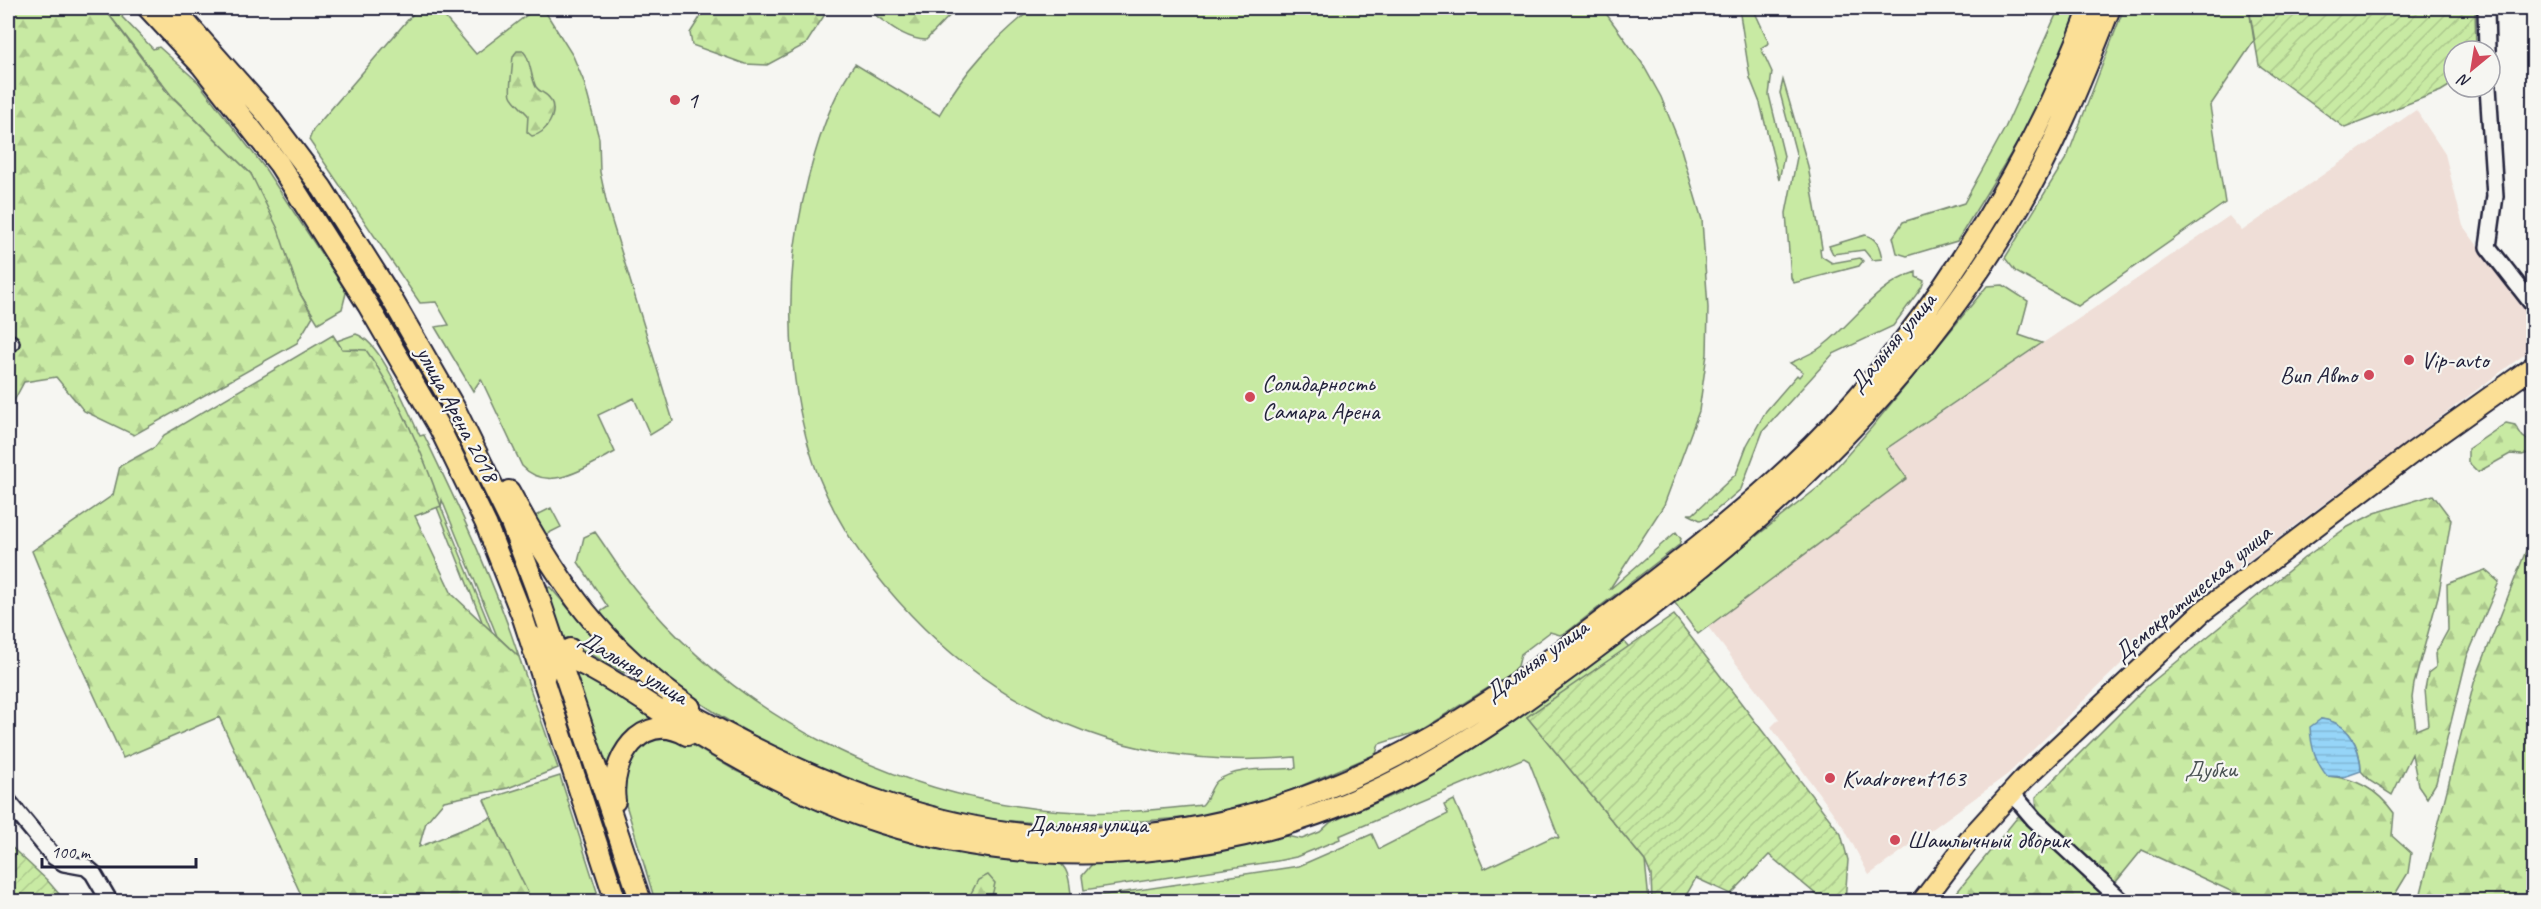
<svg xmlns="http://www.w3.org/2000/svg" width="2541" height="909" font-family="Caveat,sans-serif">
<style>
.built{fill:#efded7}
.grass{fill:#c8eaa3;stroke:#75866f;stroke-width:1.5}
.forest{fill:url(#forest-firs);stroke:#75866f;stroke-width:1.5}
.garden{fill:url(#garden-furrows);stroke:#75866f;stroke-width:1.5}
.water{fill:url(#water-rules);stroke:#688dac;stroke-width:1.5}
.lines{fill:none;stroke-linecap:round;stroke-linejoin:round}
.minor-casing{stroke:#22223b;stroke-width:20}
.major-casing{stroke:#22223b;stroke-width:24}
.minor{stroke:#f6f6f2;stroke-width:15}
.major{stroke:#fbdf96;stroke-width:20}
.poi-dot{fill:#d1495b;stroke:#f6f6f2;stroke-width:2}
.labels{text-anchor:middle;stroke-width:4.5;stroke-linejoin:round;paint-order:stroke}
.poi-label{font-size:24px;fill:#22223b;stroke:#f6f6f2;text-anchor:start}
.street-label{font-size:24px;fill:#22223b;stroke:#f6f6f2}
.park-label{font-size:24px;fill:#4c5455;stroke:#f6f6f2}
</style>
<defs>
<pattern id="forest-firs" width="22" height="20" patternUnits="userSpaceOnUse" patternTransform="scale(1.5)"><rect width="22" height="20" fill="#c8eaa3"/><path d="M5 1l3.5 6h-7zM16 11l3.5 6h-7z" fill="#acc88d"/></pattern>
<pattern id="garden-furrows" width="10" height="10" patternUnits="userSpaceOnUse" patternTransform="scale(1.5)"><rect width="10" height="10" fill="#c8eaa3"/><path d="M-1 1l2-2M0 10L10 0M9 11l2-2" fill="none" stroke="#acc88d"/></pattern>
<pattern id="water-rules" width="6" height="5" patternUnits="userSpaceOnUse" patternTransform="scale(1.5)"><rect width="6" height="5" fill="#96d5f8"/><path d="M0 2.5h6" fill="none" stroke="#81b7d6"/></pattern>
</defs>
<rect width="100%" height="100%" fill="#f6f6f2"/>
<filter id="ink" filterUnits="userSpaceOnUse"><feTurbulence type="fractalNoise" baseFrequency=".0167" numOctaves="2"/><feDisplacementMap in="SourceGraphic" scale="12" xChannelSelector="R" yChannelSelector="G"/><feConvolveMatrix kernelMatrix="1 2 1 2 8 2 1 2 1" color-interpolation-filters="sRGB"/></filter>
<g filter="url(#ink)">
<path class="built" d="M2416 110 2445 154 2463 226 2533 320V348L2160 626 2008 774 1869 875 1844 828 1771 727 1779 719 1708 627 1907 478 1886 450 2229 216 2242 231Z"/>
<path class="grass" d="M104 8H120L124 13 122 17 153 49 159 47 198 82 264 167 338 279 346 293 342 309 318 323 299 292 251 174 171 95Z
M418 8H437L476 54 536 8H543L573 56 584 82 599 138 600 172 607 205 673 421 650 435 634 398 598 415 615 452C588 466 549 495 522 466L481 379 473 391 435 327 449 325 436 302 420 303 309 140 313 130Z
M1033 8H1602L1642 63 1661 97 1678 139 1702 220 1708 308 1707 354 1699 411 1664 505 1609 590 1676 532 1681 539 1679 545 1567 632 1560 635 1550 632 1521 654 1518 666 1509 675 1419 731 1379 744 1376 754 1261 803 1195 817 1076 826 974 818 857 784 777 749 722 717 672 684 638 656 597 614 608 607 578 562 584 537 595 532C608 550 620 570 634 588 737 717 897 798 1061 811 1108 815 1155 810 1202 805 1209 799 1210 787 1217 781 1239 765 1272 771 1296 768L1295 757C1146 771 1014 723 911 615 873 575 838 526 818 475 792 405 786 326 794 252 801 198 822 108 855 64L939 115C964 71 995 39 1033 8Z
M1739 8H1753L1769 43 1761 48 1772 72 1769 95 1784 156 1779 180 1760 103 1750 78Z
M2059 8H2082L2026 129 1957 241 1907 256 1897 253 1893 237 1903 222 1964 203 2005 128Z
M2097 8H2103C2072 89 2036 169 1988 242L1983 239Z
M2124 8H2249L2254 41 2210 106 2225 203 2078 306 2016 272 2005 258 2068 155Z
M184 25 254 103 376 282 367 288Z
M1783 80 1808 166 1822 248 1820 249 1821 256 1832 263 1860 258 1863 261 1859 266 1794 283 1791 278 1786 213 1797 157 1780 93Z
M1865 235C1877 238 1880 247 1882 259L1872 260 1864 250 1833 254 1829 246Z
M1916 272V277L1924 281 1922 287 1893 326 1833 354 1763 431 1741 489 1707 518 1700 520 1688 514H1693L1736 474 1747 445 1766 411 1797 375 1799 377 1803 372 1790 363C1802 358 1814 353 1824 345 1855 321 1877 284 1916 272Z
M2003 285 2028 301 2019 335 2042 343 1886 449 1907 478 1698 634 1675 603 1684 593 1820 486 1872 427 1987 286Z
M399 325 498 509 538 624 471 473 430 391 393 330Z
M356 334C382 342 407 410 420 436L424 435C459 508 494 580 519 657L497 636 442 500 441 507 492 632 483 624 410 439 358 349 342 350 337 341Z
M551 508 561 527 545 535 535 516Z
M550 587 600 645 627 670 624 673 589 653 563 644 545 589Z
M1619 636 1629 647 1527 717 1645 861 1649 901H655L624 798 622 777 633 753 642 744 664 737 692 745 736 771 817 807 1056 860C1071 869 1069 885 1072 900L1299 866 1372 834 1379 849 1448 814 1444 805 1454 800 1484 869 1552 837 1559 838 1529 761 1524 758 1339 836 1340 839 1296 857 1277 861 1084 890 1082 876 1093 863 1161 857 1186 858 1285 836 1302 839 1320 832 1331 822 1401 792 1398 785Z
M580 670 660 716 606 772 575 675Z
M559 678 634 901H626L556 686V680Z
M560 776 600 901H529L484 800Z"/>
<path class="forest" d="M8 8H104L166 91 251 174 278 229 299 292 313 316 297 343 134 435 84 411 56 377 24 382 8 412Z
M706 8H829L806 44 767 65 745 64 692 45 690 33Z
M864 8H957L926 40C901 39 884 19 864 8Z
M517 51H523L526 55C531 65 531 77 536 87 540 93 547 93 550 99 559 113 546 134 532 136L527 132 528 115C507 93 509 100 512 69 513 61 511 57 517 51Z
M333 335 342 349 366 350C397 393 424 456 441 506L415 516 452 594 519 657 558 768 508 788 444 801 426 822 419 847 491 818 532 901H300L303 899 219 717 123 758 64 629 32 551 113 495 120 466 155 447 164 435Z
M2506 423 2515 425 2523 437 2533 443V452L2522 455 2510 454 2478 472 2468 462V449Z
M2433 495 2451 519 2439 593 2414 684 2412 698 2416 730 2428 725 2425 689 2428 673 2436 667 2435 654 2448 630 2447 584 2485 570 2499 582 2467 657 2436 783 2427 798 2418 785 2412 754 2392 795 2370 781 2361 771C2360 745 2349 723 2321 719L2327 776C2356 778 2377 789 2394 813L2392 836 2411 853 2408 873 2391 901H2252L2142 850 2107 893 2116 901 1949 902 2020 814 2037 819 2036 797 2146 687 2304 558 2346 528 2375 513Z
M2533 545V901H2419L2474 683 2527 548Z
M988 875 995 883 992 896 1004 901H967L978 880Z"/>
<path class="garden" d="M2249 8H2475L2476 51H2454V83L2441 91 2345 128 2259 65Z
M1674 615 1841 834 1848 860 1845 901H1824L1769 855 1731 894 1696 878 1683 901H1652L1651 875 1645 861 1527 717Z
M8 844 47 880 65 901H8Z"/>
<path class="water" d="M2321 719C2349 722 2360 746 2361 771L2344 777 2327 776C2315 761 2311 746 2310 727Z"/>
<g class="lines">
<defs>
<path id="minor" d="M2486 8 2487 51
M2488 87 2495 196 2488 247 2534 306
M8 343H11
M2012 793 2034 819 2123 902
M8 801 54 857 64 863 86 867 93 873 110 902"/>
<path id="major" d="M148 8 202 66 279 164 368 305 440 429 486 524 523 618 616 902
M173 8 266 113 322 188 389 294 454 407 511 523 536 589 641 902
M509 491C558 582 602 648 690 707
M528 633C543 647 562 653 580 663 613 679 644 701 675 721 740 761 809 800 882 823 1051 876 1245 859 1402 777 1483 735 1555 679 1627 625 1779 511 1908 389 2008 226 2050 158 2081 82 2110 8
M543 681 550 658 570 649
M672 704C812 784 962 849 1127 836 1310 823 1456 732 1599 623 1664 573 1729 524 1789 468 1915 351 2031 168 2090 8
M615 801C609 761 641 709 687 735
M1922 902 1974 834 2025 778 2202 612 2412 453 2534 366"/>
</defs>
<use href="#minor" class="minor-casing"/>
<use href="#major" class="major-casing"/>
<use href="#minor" class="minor"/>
<use href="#major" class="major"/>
</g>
</g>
<g class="poi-dot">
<circle cx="675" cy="100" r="6"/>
<circle cx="2409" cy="360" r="6"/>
<circle cx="2369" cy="375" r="6"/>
<circle cx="1250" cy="397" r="6"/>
<circle cx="1830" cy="778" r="6"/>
<circle cx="1895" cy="840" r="6"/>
</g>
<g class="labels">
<g class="poi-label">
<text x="687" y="108">1</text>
<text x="2421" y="368">Vip-avto</text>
<text x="2357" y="383" text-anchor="end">Вип Авто</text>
<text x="1262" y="391">Солидарность<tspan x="1262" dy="28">Самара Арена</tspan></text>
<text x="1842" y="786">Kvadrorent163</text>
<text x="1907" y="848">Шашлычный дворик</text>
</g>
<g class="street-label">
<text transform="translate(1892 342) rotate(-50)" y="8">Дальняя улица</text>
<text transform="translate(458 414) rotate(62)" y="8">улица Арена 2018</text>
<text transform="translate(2192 593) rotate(-40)" y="8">Демократическая улица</text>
<text transform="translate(1536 660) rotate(-36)" y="8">Дальняя улица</text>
<text transform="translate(634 667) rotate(31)" y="8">Дальняя улица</text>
<text x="1087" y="832">Дальняя улица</text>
</g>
<g class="park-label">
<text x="2211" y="777">Дубки</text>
</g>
</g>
<rect width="2541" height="909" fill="none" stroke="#f6f6f2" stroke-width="30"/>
<rect x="15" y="15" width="2511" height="879" fill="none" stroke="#22223b" stroke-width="2" filter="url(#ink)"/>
<g transform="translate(2472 69) rotate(210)"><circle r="28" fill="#f6f6f2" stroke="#a1a1a9" stroke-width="1.5"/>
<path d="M0-4.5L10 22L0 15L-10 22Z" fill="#d1495b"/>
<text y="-9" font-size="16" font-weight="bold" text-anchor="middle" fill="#22223b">N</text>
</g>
<path d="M42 858v9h154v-9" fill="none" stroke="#22223b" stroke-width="3"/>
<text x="51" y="858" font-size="18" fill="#22223b" stroke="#f6f6f2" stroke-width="4.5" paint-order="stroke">100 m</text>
</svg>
